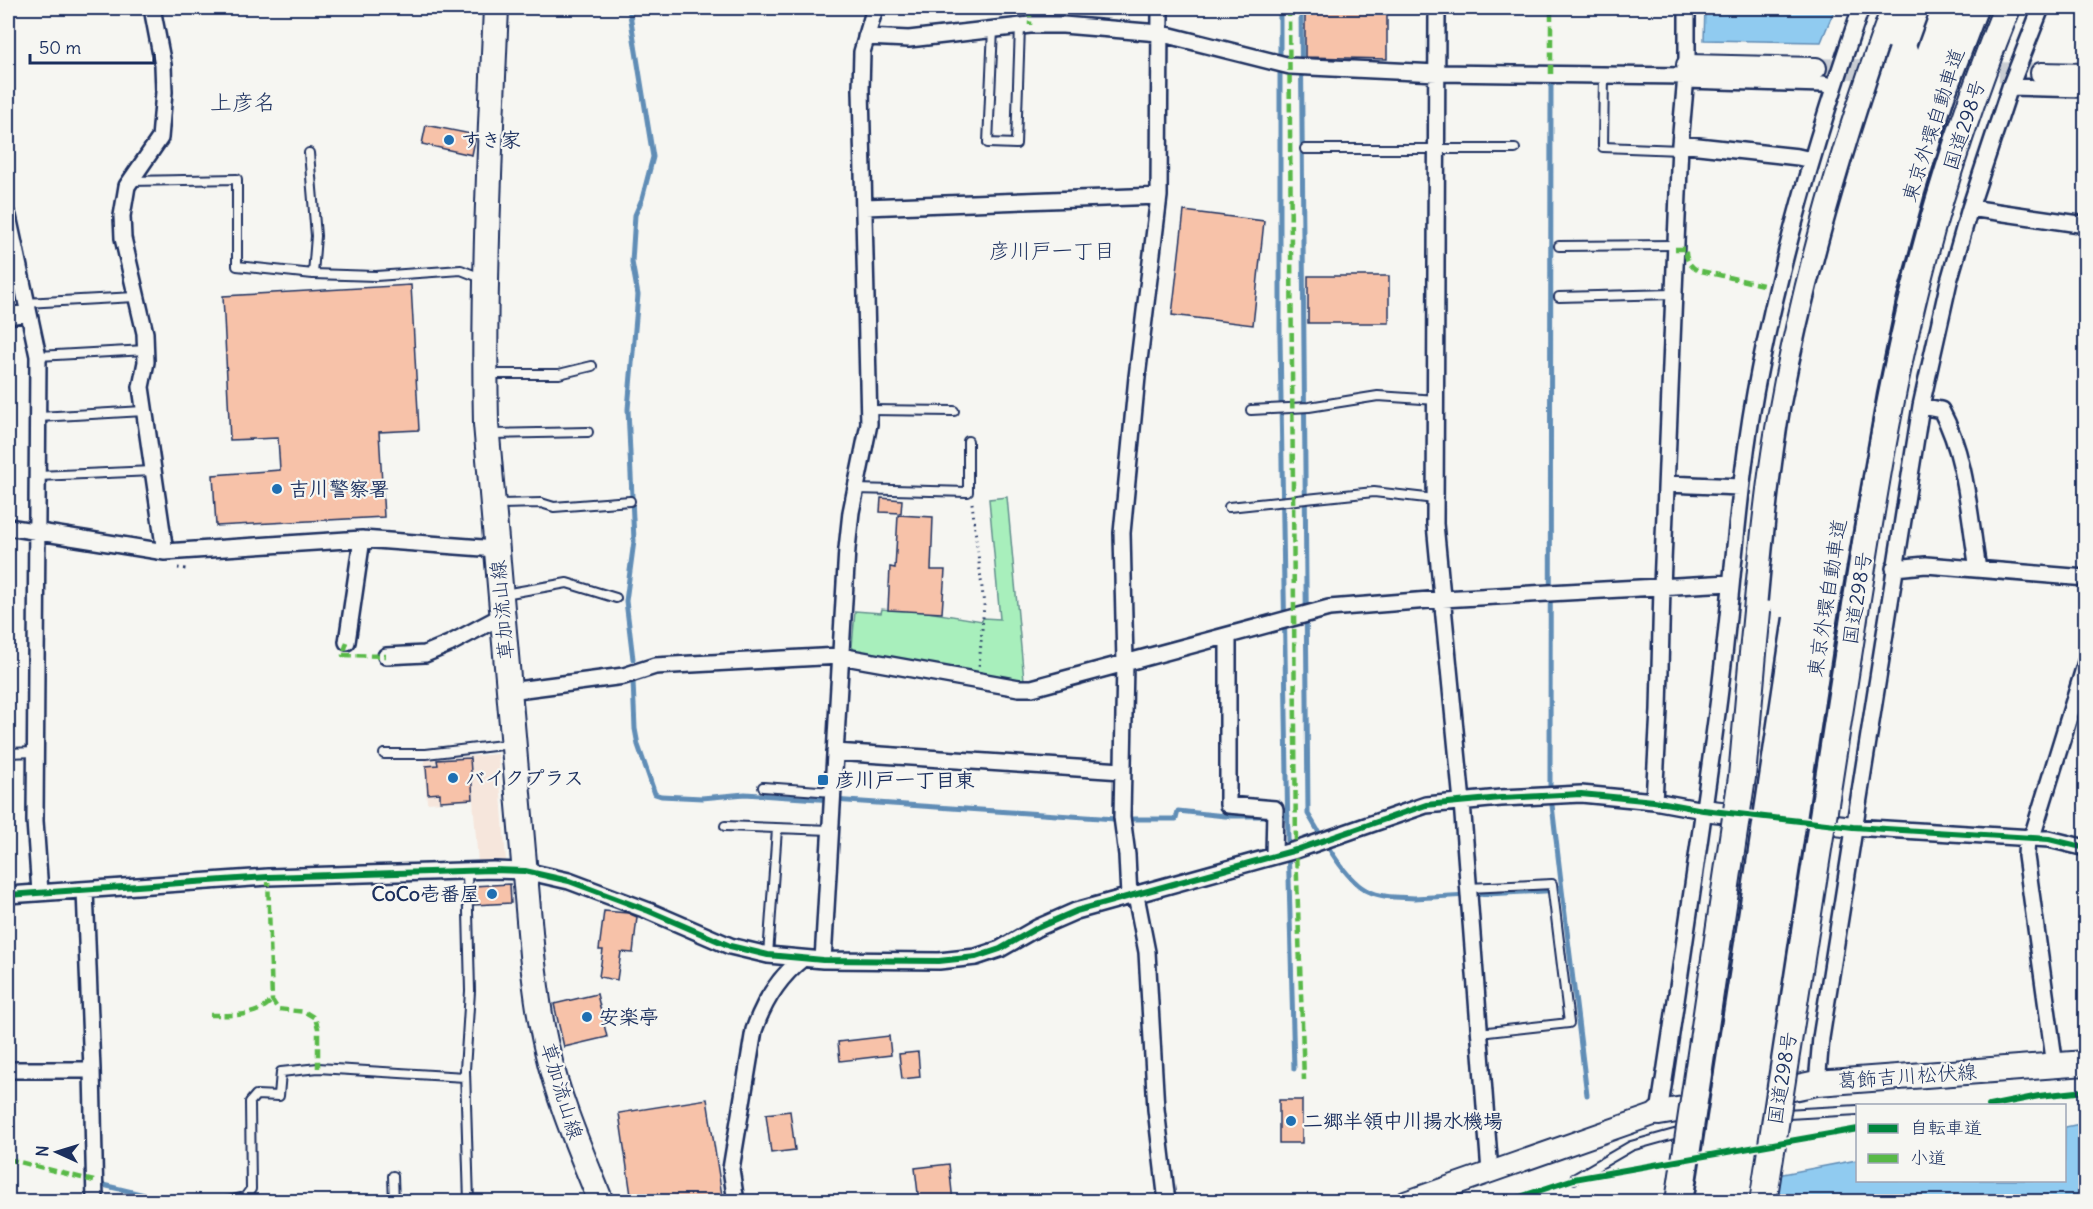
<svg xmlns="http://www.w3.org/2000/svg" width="2093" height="1209" font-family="Delius,'Klee One',sans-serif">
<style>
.built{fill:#f6e6dc}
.green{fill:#a8efbc;stroke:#628f8d;stroke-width:1.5}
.water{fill:#90cbf0;stroke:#618db6;stroke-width:1.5}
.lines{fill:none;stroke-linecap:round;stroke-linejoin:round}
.stream{stroke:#618db6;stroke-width:5}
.building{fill:#f7c2a9;stroke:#1b2f5e;stroke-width:1.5}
.tertiary-tunnel{stroke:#caced4;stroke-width:20;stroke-dasharray:20 10;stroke-linecap:butt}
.service-casing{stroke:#1b2f5e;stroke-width:12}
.minor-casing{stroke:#1b2f5e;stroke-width:20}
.tertiary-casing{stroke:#1b2f5e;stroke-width:24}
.primary-casing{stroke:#1b2f5e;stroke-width:28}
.trunk-casing{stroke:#1b2f5e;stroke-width:30}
.motorway-casing{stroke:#1b2f5e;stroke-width:33}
.path{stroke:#1b2f5e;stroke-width:3;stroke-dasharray:1.5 4.5;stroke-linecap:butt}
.service{stroke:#f6f6f2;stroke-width:8}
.minor{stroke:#f6f6f2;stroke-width:15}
.tertiary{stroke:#f6f6f2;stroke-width:20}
.primary{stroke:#f6f6f2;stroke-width:24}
.trunk{stroke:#f6f6f2;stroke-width:26}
.motorway{stroke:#f6f6f2;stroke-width:28}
.trunk-bridge-casing{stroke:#1b2f5e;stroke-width:30;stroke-linecap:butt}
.motorway-bridge-casing{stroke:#1b2f5e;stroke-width:33;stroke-linecap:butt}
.trunk-bridge{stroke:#f6f6f2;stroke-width:26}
.motorway-bridge{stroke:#f6f6f2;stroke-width:28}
.quiet{stroke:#58b947;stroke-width:4.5;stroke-dasharray:9 4.5;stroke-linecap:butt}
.cycleway-casing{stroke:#f6f6f2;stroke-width:10}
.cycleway{stroke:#00873e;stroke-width:6}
.poi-dot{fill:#1f6fb2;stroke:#f6f6f2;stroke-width:2}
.labels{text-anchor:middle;stroke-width:4.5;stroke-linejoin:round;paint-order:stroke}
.street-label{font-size:20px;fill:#1b2f5e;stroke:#f6f6f2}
.poi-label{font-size:20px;font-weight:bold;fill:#1b2f5e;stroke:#f6f6f2;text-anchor:start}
.neighbourhood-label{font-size:21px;fill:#1b2f5e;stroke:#f6f6f2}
.quarter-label{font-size:22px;fill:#1b2f5e;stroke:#f6f6f2}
</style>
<rect width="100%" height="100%" fill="#f6f6f2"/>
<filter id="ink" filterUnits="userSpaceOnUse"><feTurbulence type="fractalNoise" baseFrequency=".0167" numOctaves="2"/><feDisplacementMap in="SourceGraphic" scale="12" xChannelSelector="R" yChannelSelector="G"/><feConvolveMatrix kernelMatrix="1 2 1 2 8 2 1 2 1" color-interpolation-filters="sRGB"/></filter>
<g filter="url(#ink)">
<path class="built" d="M498 754 506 861 478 863 473 800 427 803 424 760Z"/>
<path class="green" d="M1007 497 1024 680 857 653 852 647 855 611 881 613 882 609 890 610 891 606 982 621 983 618 1000 619 989 499Z"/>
<path class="water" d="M1705 8H1835L1821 42 1704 40Z
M2085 1123V1201L1636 1202 1857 1160 1858 1180H2064L2065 1127Z"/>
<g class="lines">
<path class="stream" d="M629 8 653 157 642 199 635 215 632 262 638 295 628 409 634 541 626 601 633 659
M1280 8V336L1288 840 1294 1069
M1301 8 1308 814C1321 835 1345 881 1368 891 1382 898 1400 897 1414 898L1562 890 1587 1095
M1551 78 1550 788 1562 890
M633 681 635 729 638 745 655 794 661 796 702 798 745 794 1115 819H1176L1178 811 1225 816H1288
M103 1185 174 1202"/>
</g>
<path class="building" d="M1305 8H1387V59L1305 57Z
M426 125 476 135 472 155 422 144Z
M1184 211 1264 221 1253 325 1172 315Z
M1308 276H1389V323H1308Z
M411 285 419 430 379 432 384 517 216 526 213 475 280 470 278 438 230 440 223 296Z
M881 498 902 500 901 513 880 512Z
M898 515 933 517 931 570H945L942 613 888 610 890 567 895 568Z
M470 758 473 799 440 801V793L428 794 426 766 438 765 437 760Z
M510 884 511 903 474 905 473 886Z
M604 911 628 913 637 917 633 953 621 952 617 980 599 977 603 950H599Z
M597 994 607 1037 564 1047 554 1004Z
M889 1036 891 1055 840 1061 838 1042Z
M918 1052 920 1077 902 1079 899 1054Z
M707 1099 723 1202H632L619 1113Z
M1279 1100H1302V1143H1279Z
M790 1111 795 1150 771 1153 766 1114Z
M949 1164 953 1202H919L915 1168Z"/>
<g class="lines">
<path class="tertiary-tunnel" d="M1816 68 1885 70
M1939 71 2041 73"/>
<defs>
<path id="service" d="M993 28 988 143 1016 144 1020 26
M1604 75 1603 147 1680 150
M1305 149H1515
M309 153 316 236 313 274
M131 181 237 179V266L313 274 376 276 461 270 484 279
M1559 246 1675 245
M1559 297 1673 294
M25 303 135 297
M38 356 146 350
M489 374H559L592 366
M869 410 954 411
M1251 410 1309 407 1378 396 1437 400
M39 417 144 411
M491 434 588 432
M38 476 153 471
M856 489 968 492V441
M497 504 541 503 554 507 630 501
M1229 507 1374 492 1435 499
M504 594 567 583 616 598
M8 753 35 752
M384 754H426L511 744
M763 787 833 792
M725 826 831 830
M467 872 470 991 465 1070 469 1202
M1468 888 1552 884 1569 1023 1479 1033
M768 955 777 829
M1751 1116 1858 1110
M393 1176 394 1202
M1574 1179 1631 1146 1714 1123
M224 1202 245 1197 251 1189 250 1102 256 1095 279 1096 281 1072 318 1068 465 1077"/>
<path id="minor" d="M152 8 163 65 164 92 160 138 127 186 122 216 123 238 145 333 146 362 141 387 165 552
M1437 8 1435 524 1462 802 1490 1172
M866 37 909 39 1030 25H1063L1159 33 1290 66 1437 73 1686 76
M1686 80 1824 84 1833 87
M2010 87 2086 89
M1680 144 1798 157 1811 160
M865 207 1159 196
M1970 208 2086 225
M8 216 38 356 35 821 40 892
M8 316 27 313
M1921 406 1941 410C1967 458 1969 516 1978 569
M1667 484 1740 487
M8 527 165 552 362 539 496 549
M1894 568 1926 565 2086 578
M1228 636V805L1275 809 1274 855
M347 642 362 539
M386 656 425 654 449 644 502 616
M509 691 624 676 655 666 840 656 1019 688H1032L1329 608 1442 599 1730 583
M835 752 1122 771
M1654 801 1659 710 1662 587 1680 144 1687 65V8
M1853 827 2049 839 2086 848
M2027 837 2026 856 2055 1066
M2032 837 2086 662
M85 890 92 1070 95 1202
M8 895 268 877 493 870 525 871 569 881 649 911 730 946 768 955 823 960 939 961 976 957 1000 949 1037 928 1076 911 1296 850 1426 805 1501 798 1581 794 1654 801 1703 810
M1136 896 1147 952 1156 1109 1167 1202
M1129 897 1127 855 1122 817 1125 663 1122 533 1137 377 1159 196 1160 8
M823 960 847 549 851 512 869 424 861 89 862 52 875 8
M8 1070H92
M1817 1083 1821 1038 1921 406 1949 281 1970 208 2010 87 2041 8
M1659 1113C1680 975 1701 837 1719 698 1733 587 1738 476 1760 367 1785 244 1820 125 1861 8
M736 1202 731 1169 754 1030C764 1001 778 978 802 959"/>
<path id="tertiary" d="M1687 65 1816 68
M2041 73 2086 74
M1703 810 1853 827
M1405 1202 1659 1113"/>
<path id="primary" d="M496 8C490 146 483 285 486 424L532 955C536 987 539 1019 547 1050 559 1102 581 1152 601 1202
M1659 1113 1725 1102 1817 1083 2086 1063"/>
<path id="trunk" d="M1754 642C1761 571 1767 499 1779 429 1804 285 1844 145 1895 8
M1848 656C1868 529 1887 400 1919 275 1942 184 1972 95 2007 8"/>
<path id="motorway" d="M1903 52 1919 8"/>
</defs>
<use href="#service" class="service-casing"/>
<use href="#minor" class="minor-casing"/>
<use href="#tertiary" class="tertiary-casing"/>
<use href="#primary" class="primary-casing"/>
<use href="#trunk" class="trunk-casing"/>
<use href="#motorway" class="motorway-casing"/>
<path class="path" d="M972 503 984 605 979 667
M178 568 186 569"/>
<use href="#service" class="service"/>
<use href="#minor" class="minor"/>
<use href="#tertiary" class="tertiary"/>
<use href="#primary" class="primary"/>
<use href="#trunk" class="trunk"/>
<use href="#motorway" class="motorway"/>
<defs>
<path id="trunk-bridge" d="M1679 1202 1742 777 1754 642
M1763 1202 1848 656"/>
<path id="motorway-bridge" d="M1783 603C1789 538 1795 472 1806 408 1829 286 1863 169 1903 52
M1709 1202C1732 1056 1754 911 1776 765 1805 572 1831 375 1886 187 1904 126 1925 67 1947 8
M1734 1202 1822 621 1862 391 1882 294 1910 191 1940 95 1973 8"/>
</defs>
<use href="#trunk-bridge" class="trunk-bridge-casing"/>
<use href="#motorway-bridge" class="motorway-bridge-casing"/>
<use href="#trunk-bridge" class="trunk-bridge"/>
<use href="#motorway-bridge" class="motorway-bridge"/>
<path class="quiet" d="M1030 8V25
M1289 8 1296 850 1304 1080
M1551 74V8
M1675 249H1686C1685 258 1689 265 1697 270L1763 285
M347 642 343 655 386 656
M268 877 272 1000 278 1009 305 1012 315 1018 318 1028V1068
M210 1015C233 1015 256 1018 272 1000
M8 1159 94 1181"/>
<defs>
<path id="cycleway" d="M8 895 268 877 493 870 525 871 569 881 649 911 730 946 768 955 823 960 939 961 976 957 1000 949 1037 928 1076 911 1296 850 1426 805 1501 798 1581 794 1654 801 1703 810 1853 827 2049 839 2086 848
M1989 1106 2039 1096 2086 1091
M1505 1202 1574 1179 1858 1129"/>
</defs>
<use href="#cycleway" class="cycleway-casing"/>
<use href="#cycleway" class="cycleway"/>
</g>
</g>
<g class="poi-dot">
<circle cx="449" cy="140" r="6"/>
<circle cx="277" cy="489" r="6"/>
<circle cx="453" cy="778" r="6"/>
<rect x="817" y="774" width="12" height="12" rx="3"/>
<circle cx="492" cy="894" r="6"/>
<circle cx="587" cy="1017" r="6"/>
<circle cx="1291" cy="1121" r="6"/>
</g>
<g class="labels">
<g class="street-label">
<text transform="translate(1933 125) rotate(-72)" y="7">東京外環自動車道</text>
<text transform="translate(1964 125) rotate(-72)" y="7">国道298号</text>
<text transform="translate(1827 598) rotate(-81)" y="7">東京外環自動車道</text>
<text transform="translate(1857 598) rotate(-81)" y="7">国道298号</text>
<text transform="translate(502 610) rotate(-95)" y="7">草加流山線</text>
<text transform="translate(1907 1076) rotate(-4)" y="7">葛飾吉川松伏線</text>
<text transform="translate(1782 1078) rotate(-81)" y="7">国道298号</text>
<text transform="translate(562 1091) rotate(73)" y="7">草加流山線</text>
</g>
<g class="poi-label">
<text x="461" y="147">すき家</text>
<text x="289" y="496">吉川警察署</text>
<text x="465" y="785">バイクプラス</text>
<text x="835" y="787">彦川戸一丁目東</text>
<text x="480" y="901" text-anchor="end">CoCo壱番屋</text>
<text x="599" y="1024">安楽亭</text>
<text x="1303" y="1128">二郷半領中川揚水機場</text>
</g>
<g class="neighbourhood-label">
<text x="1052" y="258">彦川戸一丁目</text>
</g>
<g class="quarter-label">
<text x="243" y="110">上彦名</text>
</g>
</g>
<rect width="2093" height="1209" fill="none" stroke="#f6f6f2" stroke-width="30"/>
<rect x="15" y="15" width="2063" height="1179" fill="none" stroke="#1b2f5e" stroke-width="2" filter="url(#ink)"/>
<rect x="1856" y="1104" width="210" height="78" fill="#f6f6f2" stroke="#9ea6b7" stroke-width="1.5"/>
<rect x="1868" y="1124" width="30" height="9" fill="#00873e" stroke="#9ea6b7" stroke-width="1.5"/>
<text x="1910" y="1134" font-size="18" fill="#1b2f5e">自転車道</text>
<rect x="1868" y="1154" width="30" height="9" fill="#58b947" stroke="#9ea6b7" stroke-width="1.5"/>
<text x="1910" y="1164" font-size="18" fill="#1b2f5e">小道</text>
<g transform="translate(57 1152) rotate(274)" stroke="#f6f6f2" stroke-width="4.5" paint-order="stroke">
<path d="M0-4.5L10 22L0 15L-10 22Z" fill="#1b2f5e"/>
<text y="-9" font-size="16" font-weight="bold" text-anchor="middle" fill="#1b2f5e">N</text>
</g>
<path d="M30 54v9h124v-9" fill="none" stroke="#1b2f5e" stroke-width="3"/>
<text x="39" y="54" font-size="18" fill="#1b2f5e" stroke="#f6f6f2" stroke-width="4.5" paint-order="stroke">50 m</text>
</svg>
